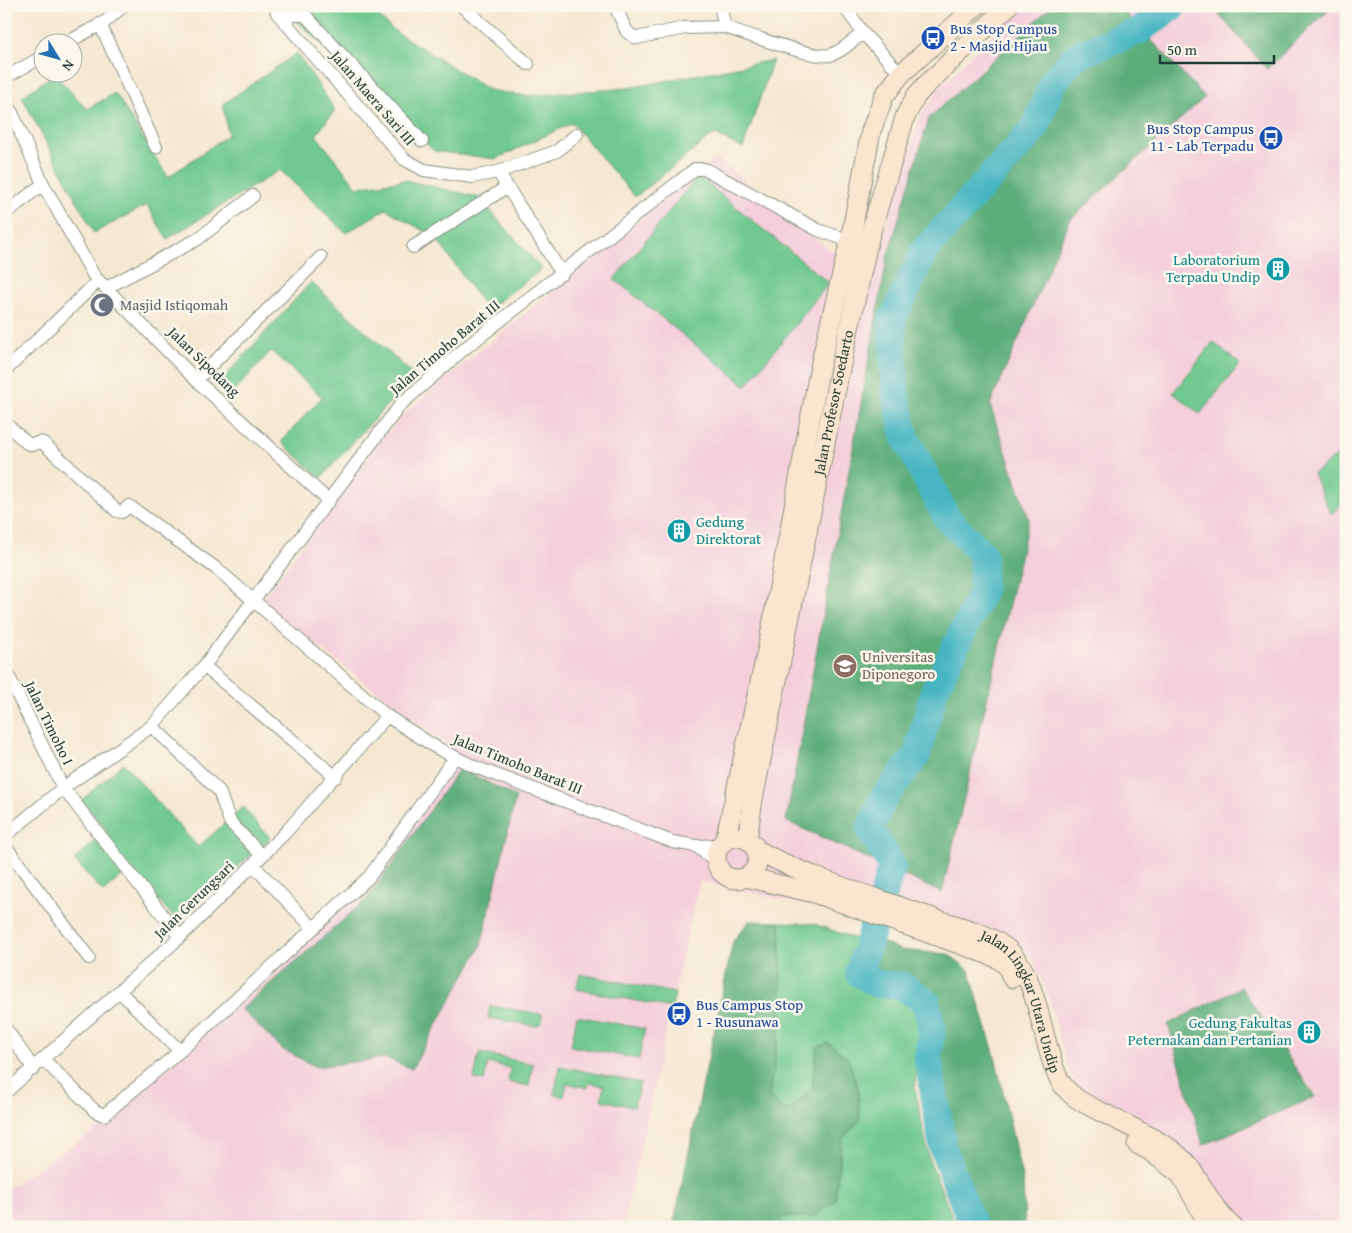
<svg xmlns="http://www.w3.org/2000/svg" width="1352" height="1233" font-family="'Gentium Book Plus',serif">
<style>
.built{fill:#f5cfdb}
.green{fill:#6fc98f;stroke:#478362}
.forest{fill:#5bad7a;stroke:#3d7557}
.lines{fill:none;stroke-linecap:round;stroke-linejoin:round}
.river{stroke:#47b5c2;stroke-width:28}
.street-casing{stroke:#8a9282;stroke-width:14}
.secondary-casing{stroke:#8a9282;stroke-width:21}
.street{stroke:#fff;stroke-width:12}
.secondary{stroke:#fce5cf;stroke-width:19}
.labels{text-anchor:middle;stroke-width:5;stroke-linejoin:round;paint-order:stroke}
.transit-label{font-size:15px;fill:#164399;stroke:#fbf7ec;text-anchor:start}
.street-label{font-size:15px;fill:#1f3d34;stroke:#fbf7ec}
.culture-label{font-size:15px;fill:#0d838f;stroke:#fbf7ec;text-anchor:end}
.worship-label{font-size:15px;fill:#5b616d;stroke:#fbf7ec;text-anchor:start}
.education-label{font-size:15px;fill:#785e54;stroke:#fbf7ec;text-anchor:start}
</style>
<rect width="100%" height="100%" fill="#fbf7ec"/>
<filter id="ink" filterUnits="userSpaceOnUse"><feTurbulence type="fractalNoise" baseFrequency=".02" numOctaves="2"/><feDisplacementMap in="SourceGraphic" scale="10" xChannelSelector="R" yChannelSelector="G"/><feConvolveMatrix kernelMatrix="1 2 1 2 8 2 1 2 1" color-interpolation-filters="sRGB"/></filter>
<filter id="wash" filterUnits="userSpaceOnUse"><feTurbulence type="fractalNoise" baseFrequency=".0096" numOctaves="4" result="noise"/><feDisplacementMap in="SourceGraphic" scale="20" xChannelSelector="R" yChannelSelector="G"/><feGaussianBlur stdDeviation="1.12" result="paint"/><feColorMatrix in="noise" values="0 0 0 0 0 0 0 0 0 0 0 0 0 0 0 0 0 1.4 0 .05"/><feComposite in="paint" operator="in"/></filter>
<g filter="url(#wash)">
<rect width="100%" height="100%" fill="#f5e8d1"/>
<path class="built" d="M1024 6H1346V1227H1239L1176 1145 1078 1086 1069 1072 1048 995 1033 960 1021 943 1006 965 827 910 700 881 692 912 623 1227H21L6 1210V1190L108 1122 311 940 370 883 453 764 448 746 264 605V597L384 436 402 416 455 371 716 158 869 281 919 119 940 88 984 42Z"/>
<path class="green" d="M289 6H368L393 30 489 90 526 96 628 88 773 60 743 148 714 134 635 197 572 123 496 159 434 151 289 14Z
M297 53 335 110 316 135 357 187 405 180 478 197 542 269 487 310 436 238 386 209 346 233 280 170 167 239 147 205 94 233 22 97 54 74 87 109 115 93 168 177 228 135 223 104Z
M698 176 829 283 746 386 614 279Z
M311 282 414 375 321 478 281 442 322 397 271 351 230 396 217 385Z
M1213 342 1240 364 1200 414 1173 393Z
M1346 449V500L1331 514 1313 474Z
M123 763 198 847 243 807 270 838 177 921 130 869 103 892 74 860 107 830 81 801Z
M780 922 814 924 859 940 849 977 877 993 903 996 923 1024 917 1053 915 1087 929 1159 956 1227H783L779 1217H813L835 1201 842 1139 860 1120 817 1047 812 1087 789 1112 769 1096 782 1015Z
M580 974 675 993 672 1008 576 989Z
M490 1006 542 1014V1022L536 1026 488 1018Z
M577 1016 645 1029 639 1059 571 1046Z
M479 1053 533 1064 529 1086 508 1082 510 1068 488 1063 484 1081 474 1079Z
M560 1066 640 1083 634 1107 601 1100 604 1086 589 1083 588 1088 567 1083 564 1097 554 1094Z"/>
<path class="forest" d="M1052 6H1119L1205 97 1070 220 990 405 1029 519 942 893 786 821 887 258 929 118Z
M1211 6H1333L1267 69Z
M460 768 516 797 481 946 412 1069 385 1058 316 1067 282 1049 241 1009 367 899Z
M749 921 780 922 782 1015 769 1096 789 1112 812 1087 817 1047 828 1043 848 1058 858 1087 860 1120 842 1139 835 1201 813 1217H780L783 1227H673L733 941Z
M877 940 901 950 948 954 969 970 995 1056 1023 1182 1025 1227H985L952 1150 939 1061 940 1030 932 1001 897 977 871 971Z
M1241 987 1315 1097 1203 1145 1168 1024Z"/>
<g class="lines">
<path class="river" d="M973 1227 943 1148 928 1058 932 1027 926 1002 903 986 877 984 859 973 892 866 870 829 883 799 917 755 934 691 982 592 983 555 947 518 906 439 895 393 892 321 924 251 1036 127 1052 83 1075 56 1138 31 1173 6"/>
</g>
</g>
<g filter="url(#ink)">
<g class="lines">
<defs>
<path id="street" d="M275 6 277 13 404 159 424 170 472 177 498 172 557 151 577 134
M462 6 528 64
M615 6 627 32 636 38 685 28 725 27
M720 6 725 27C743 33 815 59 830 55 842 52 853 40 863 33
M844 6 863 33 901 74
M277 13 305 15 422 141
M100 24 156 147
M68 42 105 22 123 6
M6 77 42 57
M6 99 43 184 94 276 196 380 329 501
M498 172 562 274
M6 213 43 184
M413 247 507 187
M106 288 198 239 253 196
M6 370 98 281
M196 380 321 257
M6 424 27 443 33 445 40 442 43 443 117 511 122 512 129 506 132 508 217 569 387 716 437 748 475 767 673 842 696 846 721 845
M204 666 336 777
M6 671 63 788 180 937
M152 726 219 791 230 822 262 856
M6 835 63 788 152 726 204 666 401 404 464 349 695 169H705L818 230 850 241
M696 846 716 861
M6 847 89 958
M253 865 312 927
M119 991 180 1051 369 877 455 757
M6 1029 34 1069
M44 1060 95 1111 104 1115 180 1051
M6 1092 180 937 286 832 387 716
M6 1223 9 1227"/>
<g id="secondary">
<circle cx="737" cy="858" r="21"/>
<path id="s1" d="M747 840 753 799 840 369 869 238 905 117 916 96 925 86 1008 6"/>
<path d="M725 841 769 642 820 366 850 241 871 131 884 96 901 74 976 6"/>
<path id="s2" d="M755 849C812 880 875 897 935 919 956 926 984 932 1002 945 1038 970 1040 1036 1057 1075 1068 1101 1096 1108 1119 1121 1136 1129 1153 1138 1169 1148 1199 1167 1206 1205 1233 1227"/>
<path d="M746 877 814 893 971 948 999 959 1008 967 1012 978"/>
<path d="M1137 1144 1150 1151 1181 1175 1210 1227"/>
</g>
</defs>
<use href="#street" class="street-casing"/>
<use href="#secondary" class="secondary-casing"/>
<use href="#street" class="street"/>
<use href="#secondary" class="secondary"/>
</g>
</g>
<defs>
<symbol id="bus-disc" viewBox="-11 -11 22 22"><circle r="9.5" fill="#1a4fb4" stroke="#fbf7ec"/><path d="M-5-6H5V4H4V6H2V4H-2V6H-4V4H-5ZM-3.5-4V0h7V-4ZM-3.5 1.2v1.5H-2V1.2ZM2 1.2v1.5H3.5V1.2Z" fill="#fff"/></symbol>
<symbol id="building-disc" viewBox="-11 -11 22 22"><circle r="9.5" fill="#0f9aa8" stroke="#fbf7ec"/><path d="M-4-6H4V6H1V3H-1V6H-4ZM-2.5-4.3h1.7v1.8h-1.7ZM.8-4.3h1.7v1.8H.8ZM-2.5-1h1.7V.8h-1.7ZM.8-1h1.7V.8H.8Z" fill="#fff"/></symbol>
<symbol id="mosque-disc" viewBox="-11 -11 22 22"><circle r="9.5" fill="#6b7280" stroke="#fbf7ec"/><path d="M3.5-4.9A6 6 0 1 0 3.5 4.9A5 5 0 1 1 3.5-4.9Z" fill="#fff"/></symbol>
<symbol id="university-disc" viewBox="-11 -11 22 22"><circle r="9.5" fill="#8d6e63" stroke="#fbf7ec"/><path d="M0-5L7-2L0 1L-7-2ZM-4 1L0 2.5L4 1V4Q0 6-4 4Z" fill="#fff"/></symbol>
</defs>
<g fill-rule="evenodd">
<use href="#bus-disc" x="919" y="24" width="28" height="28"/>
<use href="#bus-disc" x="1257" y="124" width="28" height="28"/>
<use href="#building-disc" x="1264" y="255" width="28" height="28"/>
<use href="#mosque-disc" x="88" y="291" width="28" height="28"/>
<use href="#building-disc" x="665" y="517" width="28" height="28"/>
<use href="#university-disc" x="831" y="652" width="28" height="28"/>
<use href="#bus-disc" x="665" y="1000" width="28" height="28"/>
<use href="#building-disc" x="1295" y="1018" width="28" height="28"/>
</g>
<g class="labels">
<g class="transit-label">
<text x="950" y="34">Bus Stop Campus<tspan x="950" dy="17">2 - Masjid Hijau</tspan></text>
<text x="1254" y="134" text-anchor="end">Bus Stop Campus<tspan x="1254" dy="17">11 - Lab Terpadu</tspan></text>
<text x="696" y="1010">Bus Campus Stop<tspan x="696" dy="17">1 - Rusunawa</tspan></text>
</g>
<g class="street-label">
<text transform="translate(373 98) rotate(49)" y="5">Jalan Maera Sari III</text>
<text transform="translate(445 347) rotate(-40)" y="5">Jalan Timoho Barat III</text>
<text transform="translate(204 362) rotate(44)" y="5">Jalan Sipodang</text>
<text dy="5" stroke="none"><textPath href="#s1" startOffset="446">Jalan Profesor Soedarto</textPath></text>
<text transform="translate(49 723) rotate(64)" y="5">Jalan Timoho I</text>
<text transform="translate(518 764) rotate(22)" y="5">Jalan Timoho Barat III</text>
<text transform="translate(194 900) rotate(-44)" y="5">Jalan Gerungsari</text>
<text dy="5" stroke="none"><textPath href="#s2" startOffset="324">Jalan Lingkar Utara Undip</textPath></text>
</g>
<g class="culture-label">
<text x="1260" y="265">Laboratorium<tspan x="1260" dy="17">Terpadu Undip</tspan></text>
<text x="696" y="527" text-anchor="start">Gedung<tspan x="696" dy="17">Direktorat</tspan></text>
<text x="1292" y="1028">Gedung Fakultas<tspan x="1292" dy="17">Peternakan dan Pertanian</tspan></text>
</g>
<g class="worship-label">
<text x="120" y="310">Masjid Istiqomah</text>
</g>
<g class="education-label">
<text x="862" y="662">Universitas<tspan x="862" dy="17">Diponegoro</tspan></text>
</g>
</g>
<rect width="1352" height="1233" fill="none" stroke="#fbf7ec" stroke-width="25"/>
<g transform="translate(58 58) rotate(127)"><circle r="24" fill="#fbf7ec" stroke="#a3ada2"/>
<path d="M0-4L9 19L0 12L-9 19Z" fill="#1f6fb2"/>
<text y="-8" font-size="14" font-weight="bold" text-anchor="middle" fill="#1f3d34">N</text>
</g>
<path d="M1160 55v8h114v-8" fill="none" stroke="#1f3d34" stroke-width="2.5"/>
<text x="1167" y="55" font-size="15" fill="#1f3d34" stroke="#fbf7ec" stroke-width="4" paint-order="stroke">50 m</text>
</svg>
